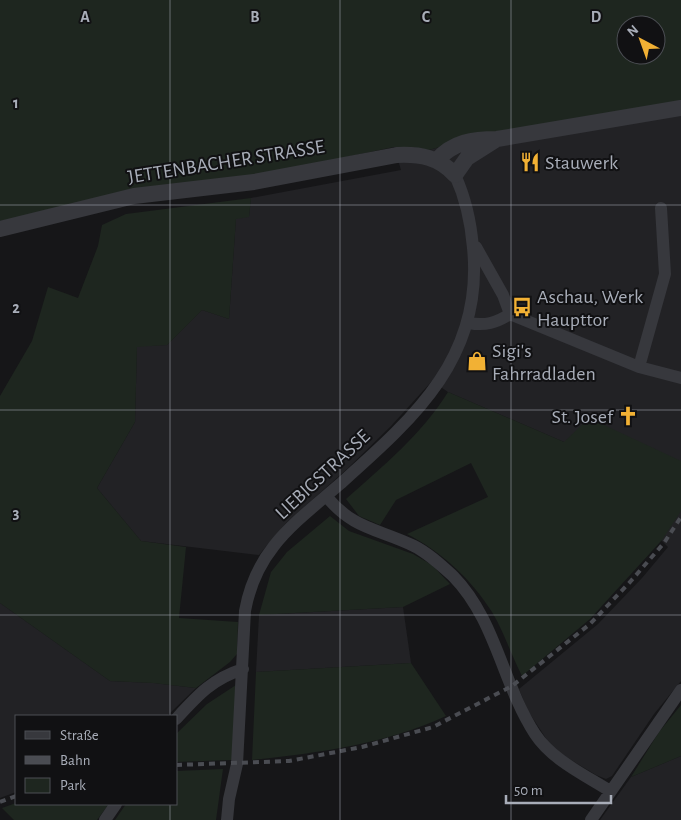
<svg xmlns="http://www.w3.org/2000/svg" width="681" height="820" font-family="'Alegreya Sans',sans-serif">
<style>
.built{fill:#222225}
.green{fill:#1e261f;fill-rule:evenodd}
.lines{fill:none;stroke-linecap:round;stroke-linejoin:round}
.minor{stroke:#37383d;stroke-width:12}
.tertiary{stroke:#37383d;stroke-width:16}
.rail{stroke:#4a4c52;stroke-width:4;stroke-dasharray:6 5;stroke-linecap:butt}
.grid{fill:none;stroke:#a8adb8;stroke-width:1;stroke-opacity:0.55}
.labels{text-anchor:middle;stroke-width:4;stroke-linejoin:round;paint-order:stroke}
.street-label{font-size:20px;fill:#a8adb8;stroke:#111113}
.poi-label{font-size:20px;fill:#a8adb8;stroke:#111113;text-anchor:start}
.grid-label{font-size:16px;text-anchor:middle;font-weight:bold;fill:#a8adb8;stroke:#111113;stroke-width:4;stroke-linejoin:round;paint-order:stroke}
</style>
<rect width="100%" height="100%" fill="#161618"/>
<path class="built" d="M681 115V681L654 714 612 776 606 779 596 775 561 754 549 743 528 711 519 689 598 624 642 578 668 547 661 540 645 558 564 442 448 392 432 381 391 426 347 469 286 523 259 555 141 541 97 488 135 422 137 346 167 345 202 310 229 319 236 218 249 216 251 198 401 170 394 147H412L429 150 460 141 541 137Z
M0 603 110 681 154 683 196 688 167 716H16V792L0 798Z
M403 607 411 663 256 672 259 615Z
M681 756V820H600L631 777Z"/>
<path class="green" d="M0 0H681V103L460 141 429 150 412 147H394L256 176 0 221ZM626 25H656V55H626Z
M251 198 249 217 236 219 229 319 202 310 167 345 137 347 135 422 97 488 141 541 186 547 179 618 238 622 237 654 230 662 196 688 153 683 110 681 0 603V396L32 341 48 287 78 298 98 246 102 225 126 214Z
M448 392 564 442 589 418 681 461V511L662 540 590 619 522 676C511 655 504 632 492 612 471 579 442 552 407 534L488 497 471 463 396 500 380 525 359 516 346 499C382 467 423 433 448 392Z
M330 516 349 531 413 554 432 565 450 584 403 607 259 615 271 572 287 552Z
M411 663 446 716C386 744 318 753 252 760L256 672Z
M236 685 232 760 176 762V734L207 704Z
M681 705V756L631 777 659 732Z
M223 769 216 820H115L126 804H176V771Z
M16 803V804H109L97 820H14L2 808Z"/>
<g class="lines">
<path class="minor" d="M476 247 503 295 510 314 639 367 681 378
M469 323C485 326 496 323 510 314
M639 367 665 274 661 208
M326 496C354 530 377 528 414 546 428 553 441 565 453 576 496 620 502 683 535 734 552 760 585 775 610 791
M176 719C198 695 212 679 243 669
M105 820 116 804
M227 820 229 799 237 764 245 611C256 549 295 523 340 484 414 418 484 357 473 248 471 223 466 199 455 175
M591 820 681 690"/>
<path class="tertiary" d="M437 160C453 142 473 139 497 139L681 108
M0 229 134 196 254 182 397 155C420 154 439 157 455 175L467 158 497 139"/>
<path class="rail" d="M176 765 289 761 362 747 433 727 512 686 590 624 630 582 664 543 681 517
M0 802 16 796"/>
</g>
<path class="grid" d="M170 0V716M340 0V820M511 0V820M0 205H681M0 410H681M0 615H681M170 804V820"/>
<defs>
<symbol id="restaurant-bare" viewBox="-9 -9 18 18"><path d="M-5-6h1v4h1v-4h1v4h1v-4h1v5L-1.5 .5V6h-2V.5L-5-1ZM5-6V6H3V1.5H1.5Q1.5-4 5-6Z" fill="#f2b134" stroke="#111113" stroke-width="2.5" paint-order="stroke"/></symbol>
<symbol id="bus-bare" viewBox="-9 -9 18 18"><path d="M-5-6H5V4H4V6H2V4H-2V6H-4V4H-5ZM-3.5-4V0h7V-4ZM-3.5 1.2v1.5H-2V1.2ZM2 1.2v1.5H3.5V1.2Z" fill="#f2b134" stroke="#111113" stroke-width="2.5" paint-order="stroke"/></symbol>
<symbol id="shop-bare" viewBox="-9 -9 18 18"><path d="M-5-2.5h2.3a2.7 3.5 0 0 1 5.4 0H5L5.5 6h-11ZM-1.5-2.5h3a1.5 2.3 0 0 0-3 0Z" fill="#f2b134" stroke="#111113" stroke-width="2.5" paint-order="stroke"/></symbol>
<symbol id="church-bare" viewBox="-9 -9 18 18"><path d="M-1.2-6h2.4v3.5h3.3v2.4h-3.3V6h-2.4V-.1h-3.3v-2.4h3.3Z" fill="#f2b134" stroke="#111113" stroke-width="2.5" paint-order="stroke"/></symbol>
</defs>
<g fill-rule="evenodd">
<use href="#restaurant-bare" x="516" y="148" width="28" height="28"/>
<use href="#bus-bare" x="508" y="293" width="28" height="28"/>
<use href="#shop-bare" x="463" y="347" width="28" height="28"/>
<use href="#church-bare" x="614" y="402" width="28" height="28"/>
</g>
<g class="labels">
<g class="street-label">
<text transform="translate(226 161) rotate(-9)" y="7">JETTENBACHER STRASSE</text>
<text transform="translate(322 474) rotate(-43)" y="7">LIEBIGSTRASSE</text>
</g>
<g class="poi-label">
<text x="545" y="169">Stauwerk</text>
<text x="537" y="303">Aschau, Werk<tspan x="537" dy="23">Haupttor</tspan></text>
<text x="492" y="357">Sigi's<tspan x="492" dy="23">Fahrradladen</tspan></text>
<text x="613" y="423" text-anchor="end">St. Josef</text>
</g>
</g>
<g class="grid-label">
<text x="85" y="22">A</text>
<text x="255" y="22">B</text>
<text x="426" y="22">C</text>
<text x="596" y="22">D</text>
<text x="16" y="108">1</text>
<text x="16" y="313">2</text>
<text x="16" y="518">3</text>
</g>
<rect x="15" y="715" width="162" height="90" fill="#111113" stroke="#4d4f55"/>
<rect x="25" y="731" width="25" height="8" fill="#37383d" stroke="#4d4f55"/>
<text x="60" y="740" font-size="15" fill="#a8adb8">Straße</text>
<rect x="25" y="756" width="25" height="8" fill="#4a4c52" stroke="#4d4f55"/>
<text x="60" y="765" font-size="15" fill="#a8adb8">Bahn</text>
<rect x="25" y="778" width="25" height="15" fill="#1e261f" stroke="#4d4f55"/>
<text x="60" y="790" font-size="15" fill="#a8adb8">Park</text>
<g transform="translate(641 40) rotate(319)"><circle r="24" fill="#111113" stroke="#4d4f55"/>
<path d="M0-4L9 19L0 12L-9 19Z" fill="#f2b134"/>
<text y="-8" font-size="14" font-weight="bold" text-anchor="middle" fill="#a8adb8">N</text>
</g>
<path d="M506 795v8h105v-8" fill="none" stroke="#a8adb8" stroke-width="2.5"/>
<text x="514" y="795" font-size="15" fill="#a8adb8" stroke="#111113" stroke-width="4" paint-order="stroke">50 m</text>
</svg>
